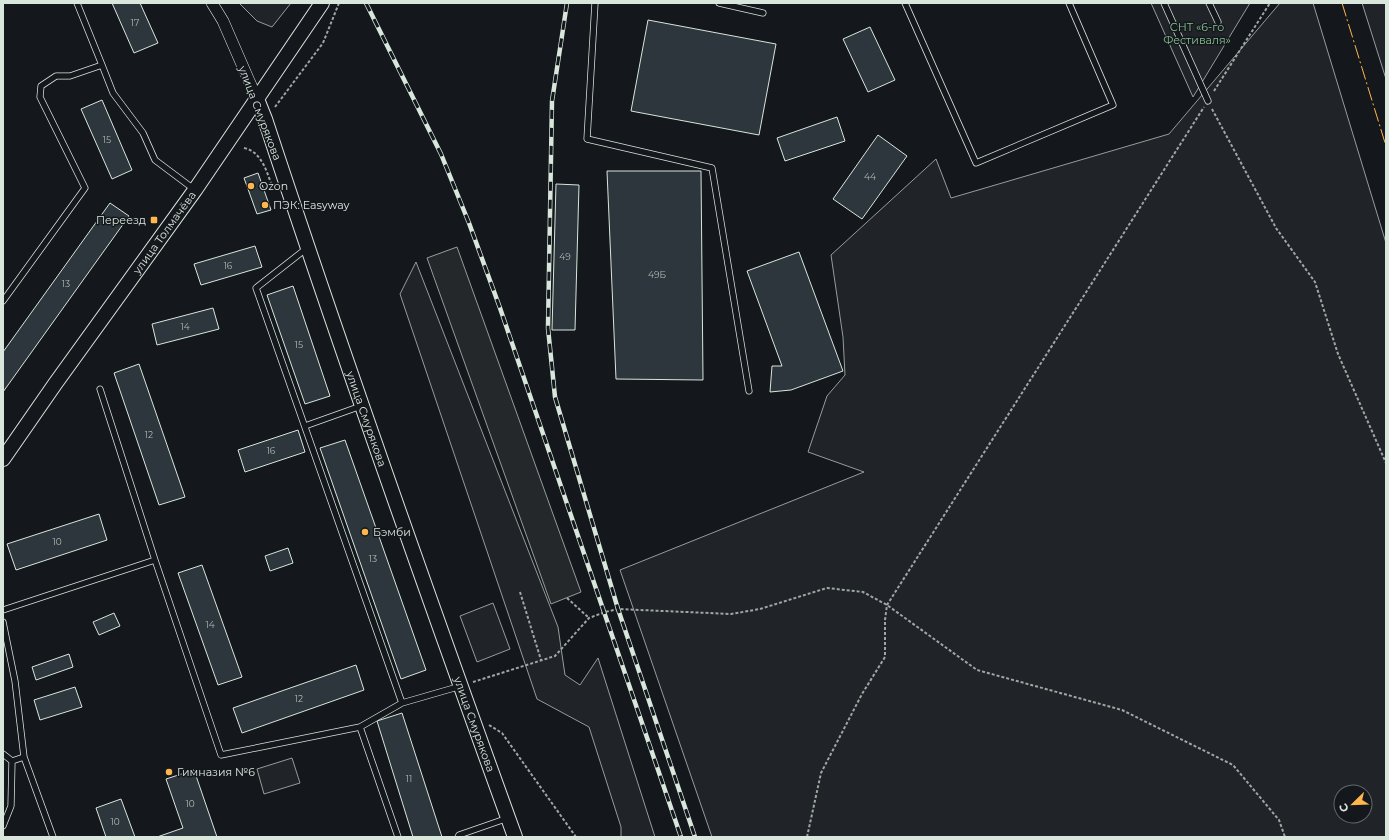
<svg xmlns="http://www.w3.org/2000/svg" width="1389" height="840" font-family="Montserrat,sans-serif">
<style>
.green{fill:#202428;stroke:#939e99;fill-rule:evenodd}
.parking{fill:#24282b;stroke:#939e99}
.building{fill:#2c363c;stroke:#d8e6dc}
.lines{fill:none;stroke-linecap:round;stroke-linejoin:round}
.service-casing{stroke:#d8e6dc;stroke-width:7}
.minor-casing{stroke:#d8e6dc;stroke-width:12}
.tertiary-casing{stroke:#d8e6dc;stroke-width:16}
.path{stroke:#9da8a2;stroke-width:2;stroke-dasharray:3 2;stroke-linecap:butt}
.service{stroke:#14181c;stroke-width:5.5}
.minor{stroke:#14181c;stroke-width:11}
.tertiary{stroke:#14181c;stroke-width:14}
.rail-casing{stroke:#d8e6dc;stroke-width:4.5}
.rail{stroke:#14181c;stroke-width:3;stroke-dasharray:9;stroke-linecap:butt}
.power{stroke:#ffb74d;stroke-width:1;stroke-dasharray:14 3 2 3;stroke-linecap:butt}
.poi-dot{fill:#ffb74d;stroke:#14181c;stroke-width:1.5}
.labels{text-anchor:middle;stroke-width:3;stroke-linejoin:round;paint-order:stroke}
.number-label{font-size:9px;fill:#adbab4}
.park-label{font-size:11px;fill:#8ac095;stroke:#14181c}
.street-label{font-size:11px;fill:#d8e6dc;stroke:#14181c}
.poi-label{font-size:11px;fill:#d8e6dc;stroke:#14181c;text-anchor:start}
</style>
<rect width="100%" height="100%" fill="#14181c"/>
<path class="green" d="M239 3H291L272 27 257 21Z
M1151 3H1250L1193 97Z
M1280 3H1313L1386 243V837H712L620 570 864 472 808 452 827 396 845 375 843 337 831 255 936 159 951 198 1169 134ZM1341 792H1365V816H1341Z
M1362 3H1386V79Z
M416 262 558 627 565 675 580 685 598 658 655 837H621V827L589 727 537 699 400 294Z
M493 603 510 649 477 662 460 616Z
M292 758 300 783 264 794 257 769Z"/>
<path class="parking" d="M457 247 581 592 551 604 427 258Z"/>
<path class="building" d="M112 3H140L158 43 134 53Z
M648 20 776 44 759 135 631 111Z
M870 27 895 80 868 92 843 39Z
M102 100 132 170 112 179 81 109Z
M837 117 845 141 785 161 777 138Z
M878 135 907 156 862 219 833 199Z
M607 171H701L703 380 616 379Z
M258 173 271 210 257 214 244 178Z
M556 184 579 185 575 330H552Z
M110 203 129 216 3 392V352Z
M255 246 262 267 201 285 194 264Z
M799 252 843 371 791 390 770 392 772 366H782L747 271Z
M293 286 330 396 305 404 267 295Z
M213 308 219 329 157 345 152 324Z
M139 364 185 497 159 505 114 373Z
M298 430 305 452 245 472 238 450Z
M345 440 426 670 401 679 320 448Z
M99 514 107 540 16 570 7 544Z
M288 548 293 563 270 571 265 556Z
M202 565 242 677 218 685 178 573Z
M114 613 120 626 99 635 93 622Z
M69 654 73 667 36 680 32 667Z
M356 665 364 690 242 733 233 708Z
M75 687 82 707 40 720 34 700Z
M402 713 442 837H413L377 721Z
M194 770 217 837H157L183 828 166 779Z
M121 799 135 837H106L96 808Z"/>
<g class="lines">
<defs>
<path id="service" d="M77 3 102 65
M595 3 587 139 712 168 749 391
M719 3 763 13
M905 3 976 163 1113 105 1069 3
M1164 3 1208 101
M1209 3 1218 22
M3 301 85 188 40 97 41 86 56 76H70L102 65 113 93 143 133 155 160 195 190
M100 389 155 560 221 755 360 727 402 703 256 288 307 248
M305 426 361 406
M3 610 155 560
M3 622 15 681 24 757 53 837
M402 703 461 686
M360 727 398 837
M3 754 12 761 24 757
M3 826 11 806 12 761
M458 837 459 835 508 818"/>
<path id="minor" d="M212 3 223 21 257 99"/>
<g id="tertiary">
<path id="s1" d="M257 99 265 119C344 360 429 599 515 837"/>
<path id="s2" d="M3 459 55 384 195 190 322 3"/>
</g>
</defs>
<use href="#service" class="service-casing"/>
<use href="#minor" class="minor-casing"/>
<use href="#tertiary" class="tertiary-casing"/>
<path class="path" d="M1214 91 1270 3
M275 107 323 43 339 3
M1212 109 1276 228 1315 282 1338 354 1386 463
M244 148C263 152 267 174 274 191
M520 592 541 660
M567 598 589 618
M473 682 555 656 589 618 605 612 618 609 731 614 760 609 827 588 863 592 887 605 977 670 1122 710 1233 765 1279 820 1285 837
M489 725 502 733 576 837
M807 837 821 773 862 694 885 657V620L887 605 1204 107"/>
<use href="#service" class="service"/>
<use href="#minor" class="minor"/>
<use href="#tertiary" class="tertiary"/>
<defs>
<path id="rail" d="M366 3 441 154 469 223 500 308 681 837
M567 3 552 101 548 328 555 397 618 609 695 837"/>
</defs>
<use href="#rail" class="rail-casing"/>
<use href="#rail" class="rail"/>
<path class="power" d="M1342 3 1386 146"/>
</g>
<g class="poi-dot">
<circle cx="251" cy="186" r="4"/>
<circle cx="265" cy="205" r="4"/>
<rect x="150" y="216" width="8" height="8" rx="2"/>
<circle cx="365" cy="532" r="4"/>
<circle cx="169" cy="772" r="4"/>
</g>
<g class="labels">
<g class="number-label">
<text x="135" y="26">17</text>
<text x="107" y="143">15</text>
<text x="870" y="180">44</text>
<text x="565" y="260">49</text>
<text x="228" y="269">16</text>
<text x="657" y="278">49Б</text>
<text x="66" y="287">13</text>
<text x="185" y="330">14</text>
<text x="299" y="348">15</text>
<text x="149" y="438">12</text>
<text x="271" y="454">16</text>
<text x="57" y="545">10</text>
<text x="373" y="562">13</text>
<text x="210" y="628">14</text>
<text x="299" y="702">12</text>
<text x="409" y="782">11</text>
<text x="190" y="807">10</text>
<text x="115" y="825">10</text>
</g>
<g class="park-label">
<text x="1197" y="31">СНТ «6-го<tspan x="1197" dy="13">Фестиваля»</tspan></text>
</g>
<g class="street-label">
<text transform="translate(260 113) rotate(69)" y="4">улица Смурякова</text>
<text dy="4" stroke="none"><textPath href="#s2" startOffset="278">улица Толмачёва</textPath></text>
<text dy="4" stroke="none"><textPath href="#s1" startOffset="338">улица Смурякова</textPath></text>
<text dy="4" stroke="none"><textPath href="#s1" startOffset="662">улица Смурякова</textPath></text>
</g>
<g class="poi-label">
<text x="259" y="190">Ozon</text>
<text x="273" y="209">ПЭК: Easyway</text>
<text x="146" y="224" text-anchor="end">Переезд</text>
<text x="373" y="536">Бэмби</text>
<text x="177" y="776">Гимназия №6</text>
</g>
</g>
<rect width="1389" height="840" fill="none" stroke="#d8e6dc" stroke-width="8"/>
<g transform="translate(1353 804) rotate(247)"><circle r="19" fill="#14181c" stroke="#626a69"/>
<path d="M0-3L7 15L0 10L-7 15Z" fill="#ffb74d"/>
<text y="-6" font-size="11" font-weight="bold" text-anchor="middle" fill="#d8e6dc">С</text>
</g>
</svg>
